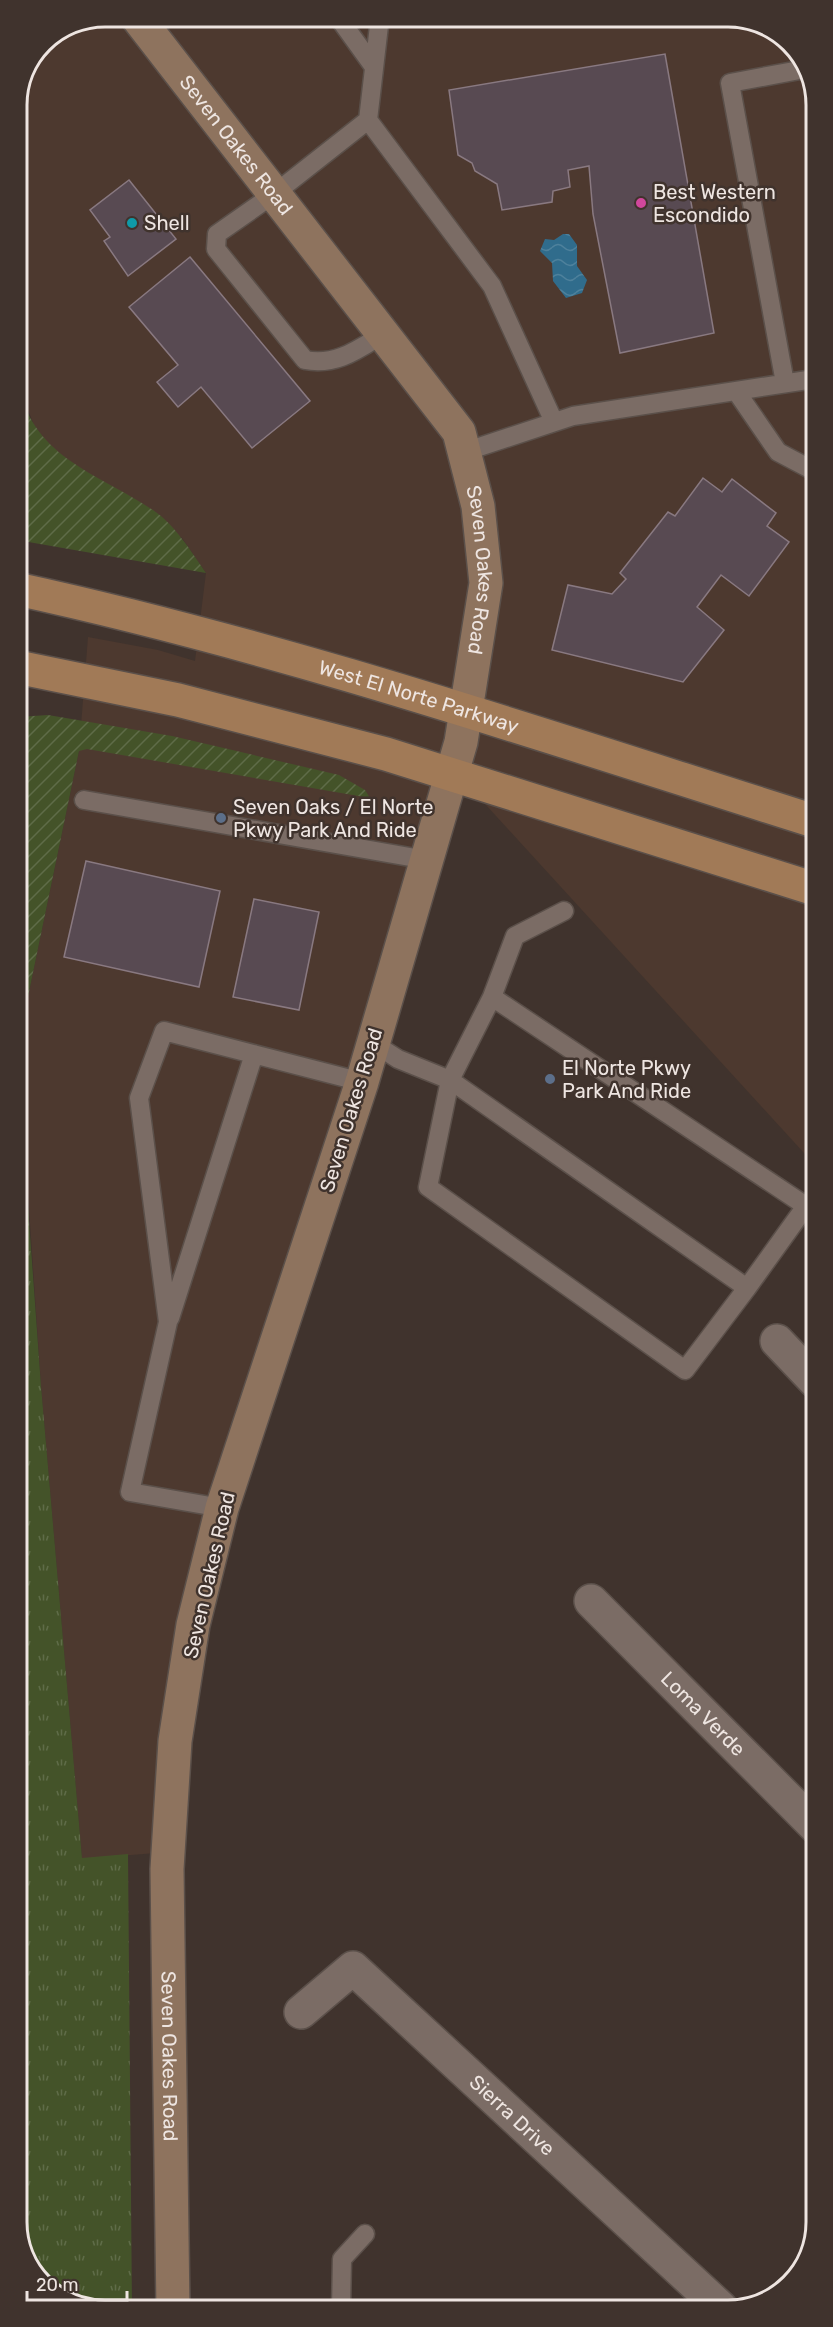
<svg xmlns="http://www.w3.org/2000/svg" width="833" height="2327" font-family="Rubik,sans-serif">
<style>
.built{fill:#4d392f}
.grass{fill:url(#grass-tufts)}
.garden{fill:url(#garden-furrows)}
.water{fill:url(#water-waves)}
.building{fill:#584a52;stroke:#897981;stroke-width:1.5}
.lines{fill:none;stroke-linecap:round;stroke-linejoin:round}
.lane-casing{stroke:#5b504a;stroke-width:21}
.street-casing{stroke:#5b504a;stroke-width:36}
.secondary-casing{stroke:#5b504a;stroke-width:36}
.primary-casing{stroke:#5b504a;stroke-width:36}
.lane{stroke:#7b6c65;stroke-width:18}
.street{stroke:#7b6c65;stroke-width:33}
.secondary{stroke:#8e735e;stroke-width:33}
.primary{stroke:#a17a57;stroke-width:33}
.hotel-dot{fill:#d1479c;stroke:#40332d;stroke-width:2}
.culture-dot{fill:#0f9aa8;stroke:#40332d;stroke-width:2}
.service-dot{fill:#5c6f8a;stroke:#40332d;stroke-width:2}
.labels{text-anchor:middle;stroke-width:5;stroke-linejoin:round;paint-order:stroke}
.street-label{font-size:20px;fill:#eee5e1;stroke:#40332d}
.poi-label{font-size:20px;fill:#eee5e1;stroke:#40332d;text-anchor:start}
.rim{fill:none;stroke:#eee5e1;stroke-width:3}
</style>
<defs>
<pattern id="grass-tufts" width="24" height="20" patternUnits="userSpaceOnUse" patternTransform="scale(1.5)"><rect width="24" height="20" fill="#445329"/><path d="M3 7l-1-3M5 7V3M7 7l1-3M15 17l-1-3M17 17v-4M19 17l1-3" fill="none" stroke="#5f6c48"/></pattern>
<pattern id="garden-furrows" width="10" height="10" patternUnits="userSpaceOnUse" patternTransform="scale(1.5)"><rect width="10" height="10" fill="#445329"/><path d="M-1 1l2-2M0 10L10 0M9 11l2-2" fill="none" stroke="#5f6c48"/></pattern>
<pattern id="water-waves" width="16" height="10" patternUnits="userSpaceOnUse" patternTransform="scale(1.5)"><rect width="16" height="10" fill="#306c8c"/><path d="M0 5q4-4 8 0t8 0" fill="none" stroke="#4e819c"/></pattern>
</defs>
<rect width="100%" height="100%" fill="#40332d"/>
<path class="built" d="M105 17H734L782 35 813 82 815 1165 454 770 222 1508 168 1852 82 1859 41 1386 18 1045 79 751 88 637 158 650 195 661 206 573 182 538 51 448 34 425 18 385 17 99 43 42Z"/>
<path class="grass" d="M18 1096H20L41 1386 82 1858 128 1854 132 2310H99L51 2292 20 2245Z"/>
<path class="garden" d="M17 377C30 458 95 471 153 510 175 525 191 551 206 573L17 540Z
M48 715 172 736 339 775 365 790 370 798 87 749 79 751 18 1045V717Z"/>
<path class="water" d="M563 234H569L577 245V266L587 280 582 293 566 298 553 281 552 263 540 251 545 239 554 240Z"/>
<path class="building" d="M665 54 714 333 620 353 593 214 589 166 568 170 570 187 553 191 552 202 502 210 497 184 475 171 472 163 458 155 449 90Z
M129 180 176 239 128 276 104 241 110 237 90 210Z
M190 257 310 401 252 448 201 387 178 407 157 382 178 365 129 307Z
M703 478 722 492 732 479 776 513 767 526 789 542 749 596 721 575 697 607 724 630 683 682 552 650 568 585 612 594 626 579 620 573 668 512 675 516Z
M86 861 220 891 199 987 64 957Z
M254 899 319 912 299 1010 233 997Z"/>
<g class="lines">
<defs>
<path id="lane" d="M338 17 374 67
M380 17 368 120 492 286 554 422
M368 120 274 194 217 234 216 249 305 360C336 366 357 350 383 334
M785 383 730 83 805 69
M736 391 778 452 814 471
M464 452 573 416 814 379
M84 800 427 860
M492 997 450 1080 428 1187 685 1370 747 1288
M373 1043 398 1059 450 1080 747 1288 806 1206 492 997 515 936 564 911
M170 1318 254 1054
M222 1508 130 1492 168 1322 139 1098 164 1031 362 1082
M341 2309 342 2259 365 2234"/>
<g id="street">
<path d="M777 1341 815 1381"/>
<path id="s1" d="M591 1601 816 1827"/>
<path id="s2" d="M301 2012 353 1968 721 2308"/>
</g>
<g id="secondary">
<path id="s3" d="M137 17 459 432 478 506 486 583 461 742 362 1082 222 1508 193 1625 175 1741 167 1869 173 2310"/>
</g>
<g id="primary">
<path id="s4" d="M17 589C288 648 551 738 814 821"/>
<path d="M17 667 178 700 386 754 815 889"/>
</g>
</defs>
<use href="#lane" class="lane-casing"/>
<use href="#street" class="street-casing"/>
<use href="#secondary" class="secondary-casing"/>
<use href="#primary" class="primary-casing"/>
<use href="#lane" class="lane"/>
<use href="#street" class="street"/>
<use href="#secondary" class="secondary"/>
<use href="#primary" class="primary"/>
</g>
<circle class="hotel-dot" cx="641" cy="203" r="6"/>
<circle class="culture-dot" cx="132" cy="223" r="6"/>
<g class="service-dot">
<circle cx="221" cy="818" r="6"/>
<circle cx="550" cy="1079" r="6"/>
</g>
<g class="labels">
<g class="street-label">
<text dy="7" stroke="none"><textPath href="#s3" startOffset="162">Seven Oakes Road</textPath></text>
<text dy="7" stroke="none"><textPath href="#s3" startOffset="666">Seven Oakes Road</textPath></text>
<text dy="7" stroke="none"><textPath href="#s4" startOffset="416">West El Norte Parkway</textPath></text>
<text transform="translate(351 1110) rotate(-73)" y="7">Seven Oakes Road</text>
<text transform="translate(209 1575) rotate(-77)" y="7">Seven Oakes Road</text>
<text dy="7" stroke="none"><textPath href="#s1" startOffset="159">Loma Verde</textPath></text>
<text dy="7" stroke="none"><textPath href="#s3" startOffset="2196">Seven Oakes Road</textPath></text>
<text dy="7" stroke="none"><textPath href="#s2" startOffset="285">Sierra Drive</textPath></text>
</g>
<g class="poi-label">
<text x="653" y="199">Best Western<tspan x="653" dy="23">Escondido</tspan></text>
<text x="144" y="230">Shell</text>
<text x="233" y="814">Seven Oaks / El Norte<tspan x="233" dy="23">Pkwy Park And Ride</tspan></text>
<text x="562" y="1075">El Norte Pkwy<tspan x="562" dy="23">Park And Ride</tspan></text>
</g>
</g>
<path d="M0 0H833V2327H0ZM105 27H728A78 78 0 0 1 806 105V2222A78 78 0 0 1 728 2300H105A78 78 0 0 1 27 2222V105A78 78 0 0 1 105 27Z" fill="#40332d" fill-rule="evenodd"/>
<path class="rim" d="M105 27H728A78 78 0 0 1 806 105V2222A78 78 0 0 1 728 2300H105A78 78 0 0 1 27 2222V105A78 78 0 0 1 105 27Z"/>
<path d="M27 2291v9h100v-9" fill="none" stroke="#eee5e1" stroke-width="3"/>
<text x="36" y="2291" font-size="18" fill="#eee5e1" stroke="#40332d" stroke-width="4.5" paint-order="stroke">20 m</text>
</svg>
